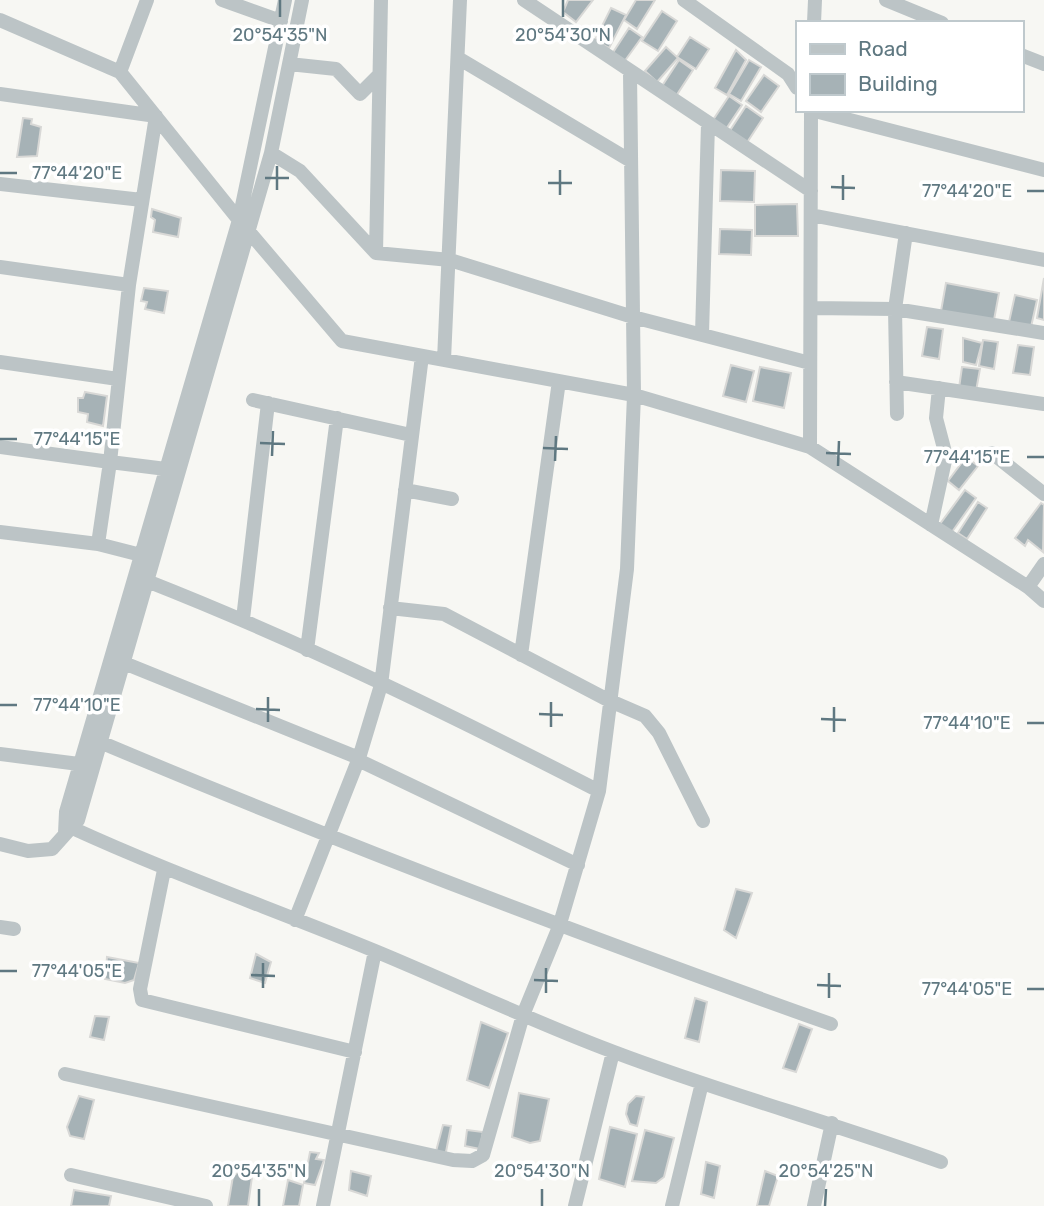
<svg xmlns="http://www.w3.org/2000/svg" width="1044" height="1206" font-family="Rubik,sans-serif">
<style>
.building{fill:#a6b2b6;stroke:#d8d8d6;stroke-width:2}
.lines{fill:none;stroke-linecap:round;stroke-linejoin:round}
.minor{stroke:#bcc4c6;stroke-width:14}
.ticks{fill:none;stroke:#5f7881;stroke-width:2.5}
.ticks-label{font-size:18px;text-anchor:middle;fill:#5f7881;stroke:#fff;stroke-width:7;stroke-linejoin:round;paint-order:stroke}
</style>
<rect width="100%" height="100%" fill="#f7f7f3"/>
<path class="building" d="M568 0H593L576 22 563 12Z
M636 0H655L637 29 624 20Z
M611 8 626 15 609 48 595 40Z
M662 11 677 21 658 51 642 41Z
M629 28 642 37 624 62 612 54Z
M690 37 709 49 696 69 677 57Z
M666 47 678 58 657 82 645 71Z
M736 50 746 60 727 95 715 88Z
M679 60 693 70 676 96 662 86Z
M749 60 761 67 741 101 729 94Z
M764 75 779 86 761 112 746 101Z
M729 96 742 105 726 129 713 120Z
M746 106 763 118 746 144 729 132Z
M23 118 32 119 31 124 41 127 37 156 17 157Z
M721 170 755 171 754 202 720 201Z
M797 204 798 236H755V205Z
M152 209 181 218 178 237 153 232 155 220 151 217Z
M720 229 752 230 751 255 719 254Z
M1044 278V320L1037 318Z
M946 283 999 293 994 320 941 311Z
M144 288 168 291 164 313 145 309 147 302 141 301Z
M1015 295 1037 300 1031 327 1009 322Z
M927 327 943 329 939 359 922 356Z
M963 338 982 343 976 365 963 362Z
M983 340 998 342 994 369 979 366Z
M1018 345 1034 347 1030 375 1013 373Z
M731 365 754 371 746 402 723 396Z
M760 367 791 373 784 408 753 401Z
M962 367 980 369 976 391 959 388Z
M85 392 107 396 103 426 87 422 88 414 78 412V398H83Z
M966 457 978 466 959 490 948 481Z
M965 490 976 498 952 532 940 524Z
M978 502 987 508 967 539 958 533Z
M1041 503 1044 505 1043 552 1028 540 1025 546 1015 538Z
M736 889 752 893 736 938 724 930Z
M256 954 271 962 265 983 250 978Z
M107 957 139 963 134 980 125 983 105 979Z
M695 998 707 1002 699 1042 685 1038Z
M95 1016 109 1017 104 1040 90 1037Z
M481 1022 508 1033 489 1088 467 1080Z
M799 1024 812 1029 796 1072 783 1068Z
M519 1093 549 1099 540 1141 530 1143 512 1137Z
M79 1096 94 1100 84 1139 70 1136 67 1127Z
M636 1096 644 1097 637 1126 630 1124 626 1114 628 1104Z
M443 1125 451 1126 445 1157 435 1155Z
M610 1127 637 1134 625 1187 599 1179Z
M467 1130 483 1132 480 1149 465 1146Z
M645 1130 674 1138 664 1177 656 1183 632 1181Z
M310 1152 319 1153 316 1159 324 1160 315 1185 304 1183Z
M706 1162 720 1166 714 1198 701 1194Z
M351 1171 371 1176 367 1196 349 1190Z
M765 1171 778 1176 769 1206H757Z
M238 1172 252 1177 248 1206H228L233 1176Z
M288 1180 303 1185 299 1206H283Z
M74 1190 111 1196 109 1206H71Z"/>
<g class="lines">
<path class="minor" d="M222 0 281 21
M381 0 376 253 450 260 633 317 810 363
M524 0 811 191
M684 0 788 74 797 88
M886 0 942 23
M0 20 120 72 239 220 342 341 634 395 810 447 1028 587 1044 601
M814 23 815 0
M1021 55 1044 64
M458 58 631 161
M289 64 336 69 360 94 379 75
M120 72 147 0
M0 94 156 116 129 285 110 462 0 447
M811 110 1044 170
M271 153 300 171 376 253
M0 184 142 200
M811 215 1044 260
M0 267 129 285
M811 308 895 309 1044 333
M702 334 708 124
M444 360 460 0
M0 362 118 379
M896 382 1044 404
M253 400 411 435
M897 414 895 309 906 233
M810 447 811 110
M992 453 1044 494
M405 490 452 499
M931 525 946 456 936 418 939 388
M0 532 98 544 110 462 166 469
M98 544 141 555
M147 581C302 642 451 715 599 791
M1028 587 1044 564
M390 608 444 614 608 700 645 716 659 733 703 821
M243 619 268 403
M307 650 337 418
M521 655 559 381
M124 663 359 758
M100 742C342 844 583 936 831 1024
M0 754 79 764
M358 760 578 865
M70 827C170 873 273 909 375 951 455 984 533 1022 614 1052 722 1093 833 1123 941 1162
M65 833 66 812 239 220 285 0
M0 844 28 851 52 849 78 820 271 153 302 0
M164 870 140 989 142 1000 355 1052
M295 920 359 758 381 685 422 356
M0 927 14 929
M65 1074 453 1160 472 1161 483 1155 523 1015 559 927 599 791 627 569 634 395 630 73
M71 1175 206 1206
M323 1206 375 951
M575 1206 613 1052
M672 1206 702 1083
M814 1206 832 1123"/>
</g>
<path class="ticks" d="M280 17V0M563 17V0M0 173H17M265 178H289M548 183H572M831 187 855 188M277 190V166M1027 191H1044M560 195V170M843 200V175M0 439H17M260 443 285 444M543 448 568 449M826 453 851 454M272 456 273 431M1027 457H1044M555 461 556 436M838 466 839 441M0 705H17M256 709 280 710M539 714 563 715M821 719 846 720M268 722V697M1027 723H1044M551 727V702M834 732V707M0 971H17M251 975 275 976M534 980 558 981M817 985 841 986M263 988V963M1027 989H1044M546 993V968M829 998V973M259 1206V1189M542 1206V1189M825 1206 826 1189"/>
<g class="ticks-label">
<text x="280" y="41">20°54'35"N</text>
<text x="563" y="41">20°54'30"N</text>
<text x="77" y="179">77°44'20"E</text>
<text x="967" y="197">77°44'20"E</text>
<text x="77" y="445">77°44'15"E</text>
<text x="967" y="463">77°44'15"E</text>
<text x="77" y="711">77°44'10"E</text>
<text x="967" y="729">77°44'10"E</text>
<text x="77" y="977">77°44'05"E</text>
<text x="967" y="995">77°44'05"E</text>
<text x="259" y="1177">20°54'35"N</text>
<text x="542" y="1177">20°54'30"N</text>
<text x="826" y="1177">20°54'25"N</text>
</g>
<rect x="796" y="21" width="228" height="91" fill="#ffffff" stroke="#bfc9cd" stroke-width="2"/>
<rect x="810" y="44" width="35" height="10" fill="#bcc4c6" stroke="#bfc9cd" stroke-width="2"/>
<text x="858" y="56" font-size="21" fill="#5f7881">Road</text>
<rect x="810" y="74" width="35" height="21" fill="#a6b2b6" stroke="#bfc9cd" stroke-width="2"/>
<text x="858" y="91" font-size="21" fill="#5f7881">Building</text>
</svg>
